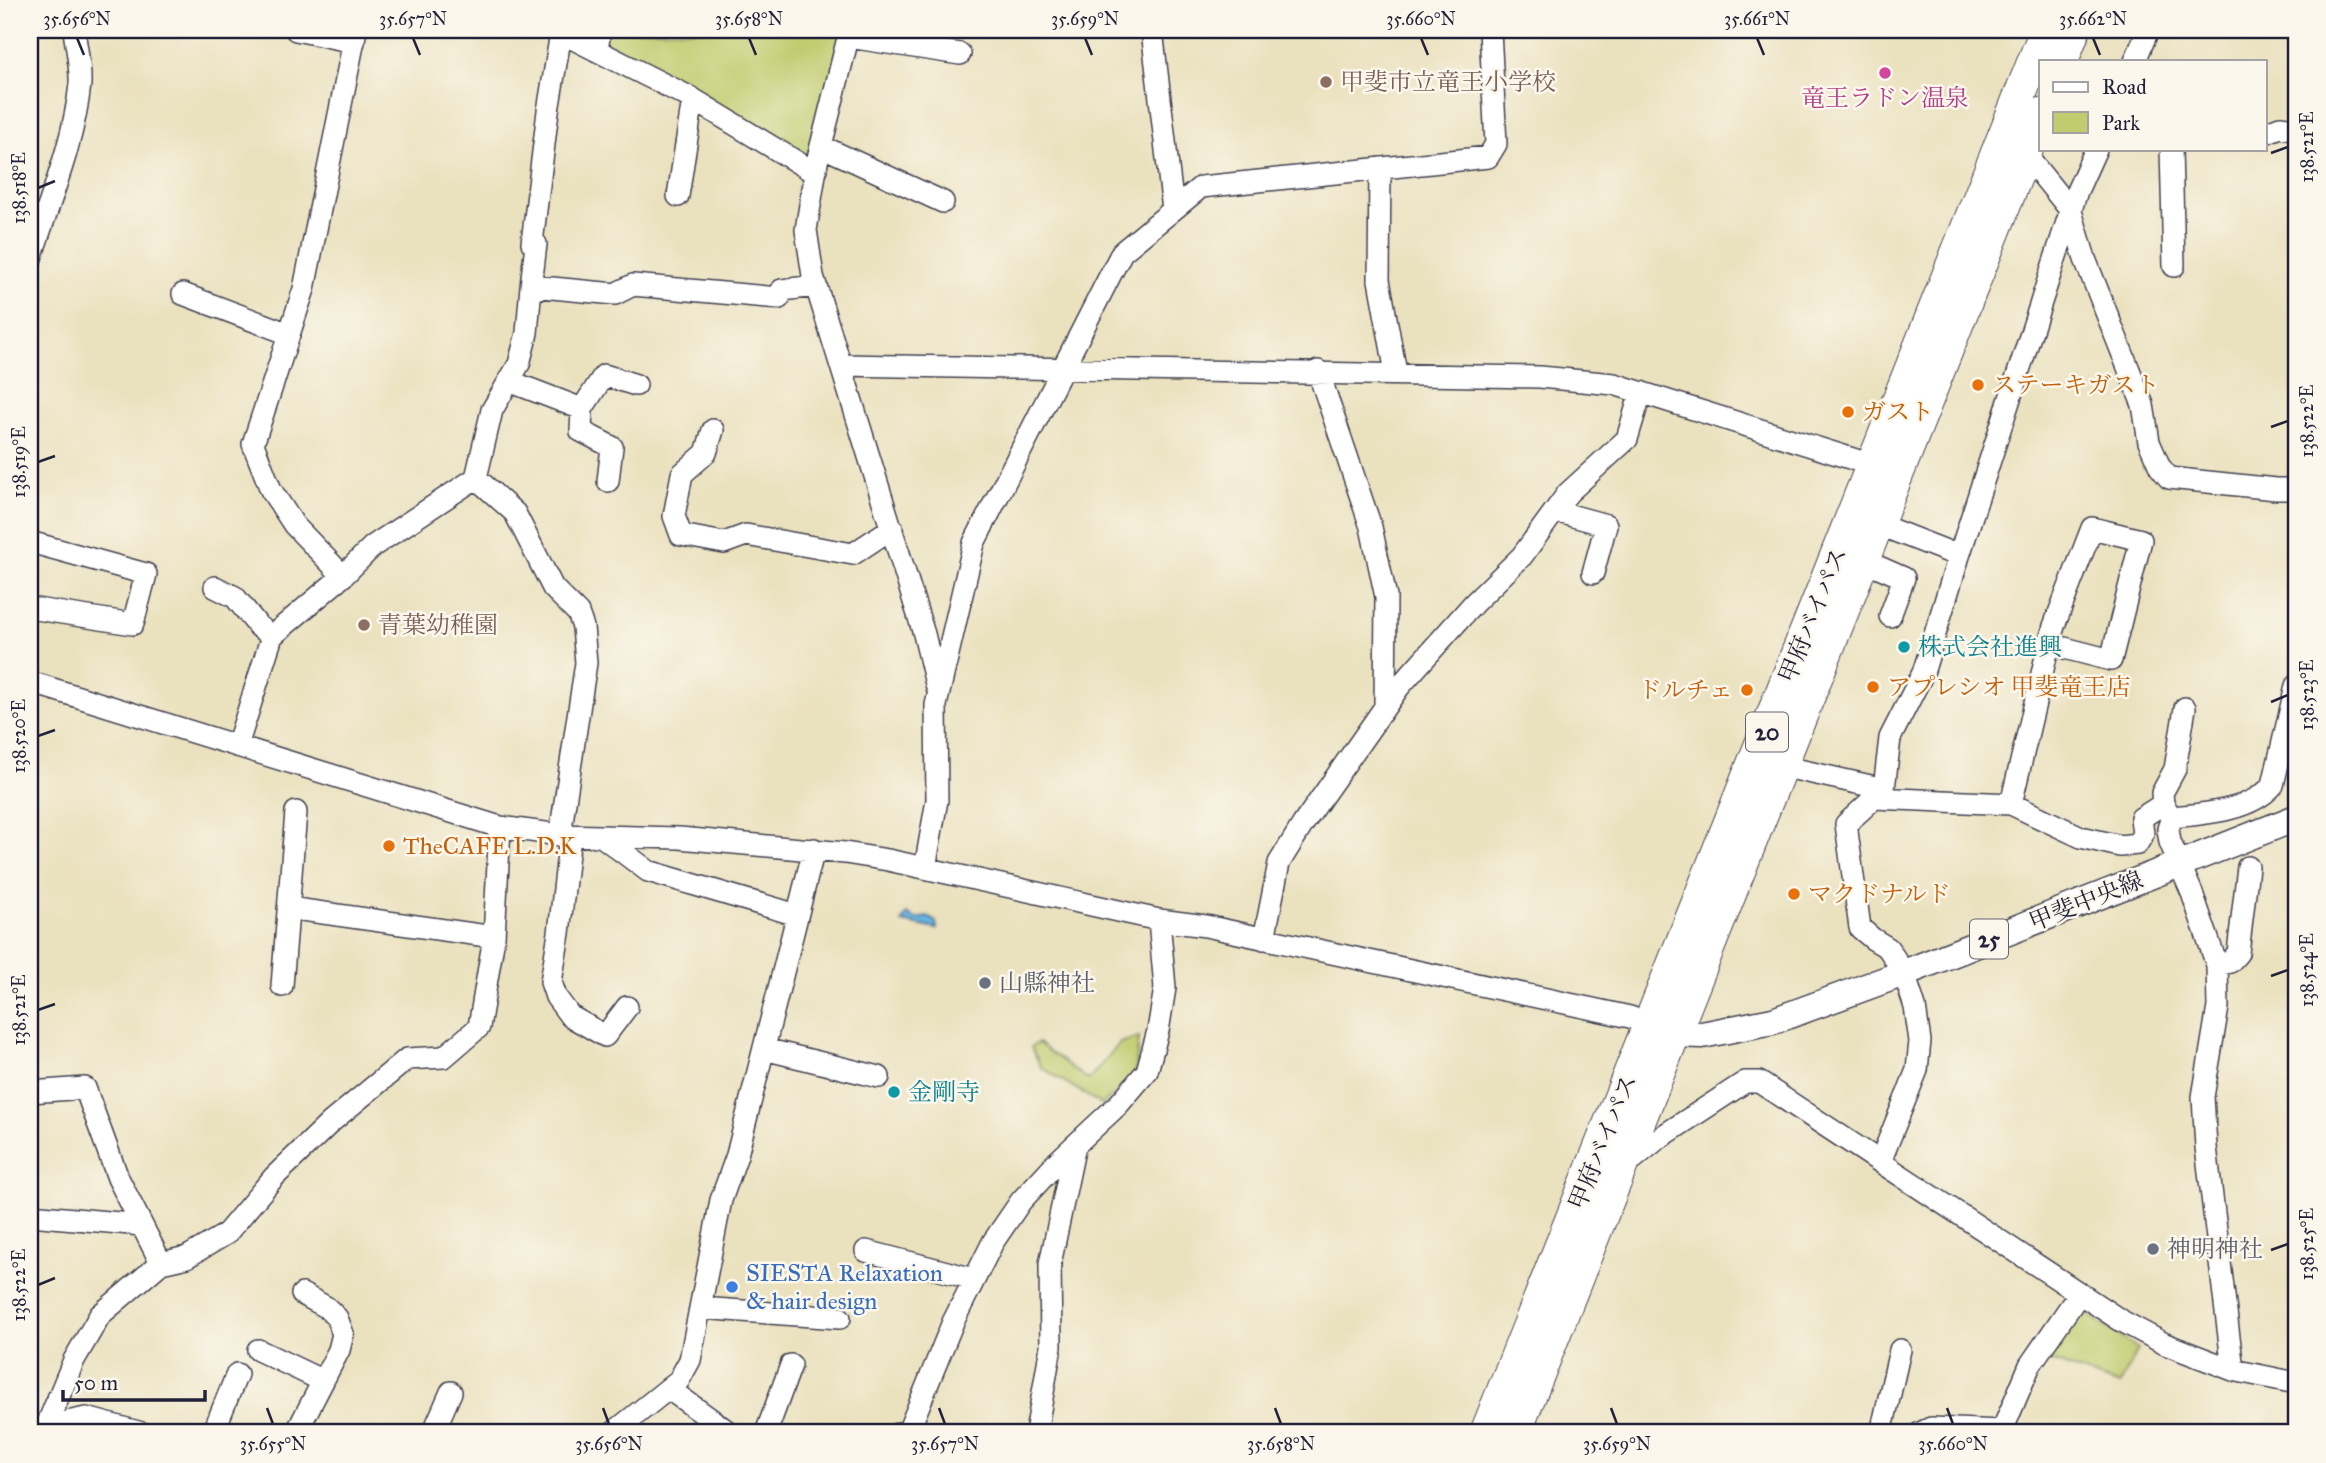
<svg xmlns="http://www.w3.org/2000/svg" width="2326" height="1463" font-family="'IM FELL Great Primer','Noto Serif JP',serif">
<style>
.green{fill:#c0cc6e;stroke:#717754;stroke-width:2}
.water{fill:#67b5e1;stroke:#446c8e;stroke-width:2}
.lines{fill:none;stroke-linecap:round;stroke-linejoin:round}
.stream{stroke:#67b5e1;stroke-width:5}
.minor-casing{stroke:#403f4f;stroke-width:24}
.major-casing{stroke:#403f4f;stroke-width:29}
.highway-casing{stroke:#403f4f;stroke-width:34}
.minor{stroke:#fff;stroke-width:21}
.major{stroke:#fff;stroke-width:26}
.highway{stroke:#fff;stroke-width:32}
.ticks{fill:none;stroke:#22223b;stroke-width:2.5}
.hotel-dot{fill:#d1479c;stroke:#fbf7ec;stroke-width:2.5}
.education-dot{fill:#8d6e63;stroke:#fbf7ec;stroke-width:2.5}
.food-dot{fill:#e8710a;stroke:#fbf7ec;stroke-width:2.5}
.culture-dot{fill:#0f9aa8;stroke:#fbf7ec;stroke-width:2.5}
.worship-dot{fill:#6b7280;stroke:#fbf7ec;stroke-width:2.5}
.shop-dot{fill:#3f7fe0;stroke:#fbf7ec;stroke-width:2.5}
.labels{text-anchor:middle;stroke-width:5;stroke-linejoin:round;paint-order:stroke}
.shield{fill:#fbf7ec;stroke:#636270;stroke-width:2}
.shield-label{font-size:23px;font-weight:bold;fill:#22223b}
.education-label{font-size:24px;fill:#785e54;stroke:#fbf7ec;text-anchor:start}
.hotel-label{font-size:24px;fill:#b23c85;stroke:#fbf7ec}
.food-label{font-size:24px;fill:#c56008;stroke:#fbf7ec;text-anchor:start}
.street-label{font-size:24px;fill:#22223b;stroke:#fbf7ec}
.culture-label{font-size:24px;fill:#0d838f;stroke:#fbf7ec;text-anchor:start}
.worship-label{font-size:24px;fill:#5b616d;stroke:#fbf7ec;text-anchor:start}
.shop-label{font-size:24px;fill:#366cbe;stroke:#fbf7ec;text-anchor:start}
.neatline{fill:none;stroke:#22223b;stroke-width:2.5}
.ticks-label{font-size:18px;text-anchor:middle;fill:#22223b}
</style>
<rect width="100%" height="100%" fill="#fbf7ec"/>
<filter id="ink" filterUnits="userSpaceOnUse"><feTurbulence type="fractalNoise" baseFrequency=".0143" numOctaves="2"/><feDisplacementMap in="SourceGraphic" scale="14" xChannelSelector="R" yChannelSelector="G"/><feConvolveMatrix kernelMatrix="1 2 1 2 8 2 1 2 1" color-interpolation-filters="sRGB"/></filter>
<filter id="wash" filterUnits="userSpaceOnUse"><feTurbulence type="fractalNoise" baseFrequency=".00686" numOctaves="4" result="noise"/><feDisplacementMap in="SourceGraphic" scale="28" xChannelSelector="R" yChannelSelector="G"/><feGaussianBlur stdDeviation="1.57" result="paint"/><feColorMatrix in="noise" values="0 0 0 0 0 0 0 0 0 0 0 0 0 0 0 0 0 1.4 0 .05"/><feComposite in="paint" operator="in"/></filter>
<g filter="url(#wash)">
<rect width="100%" height="100%" fill="#eae1be"/>
<path class="green" d="M601 30H846L813 167 600 39Z
M1139 1037 1135 1075 1102 1105 1041 1067 1031 1047 1038 1043 1088 1080 1120 1043Z
M2080 1309 2138 1349 2120 1385 2047 1360Z"/>
<path class="water" d="M907 914 915 919 928 917 936 922 937 929 902 922Z"/>
<g class="lines">
<path class="stream" d="M30 284 36 264
M30 474 34 478 30 492"/>
</g>
</g>
<g filter="url(#ink)">
<g class="lines">
<defs>
<path id="minor" d="M296 30 354 42
M556 30 693 99 815 173
M850 30 817 162 806 230 813 276 924 634 937 688
M1152 30 1173 210 1201 187 1488 157 1496 144 1490 30
M849 37 960 54
M597 51 600 30
M2135 61 2148 30
M2265 133 2280 127 2296 129
M821 146 943 202
M2171 149 2174 266
M2025 154 2071 211 2085 259 2143 405 2149 442 2160 467 2169 478 2276 489H2296
M1380 168 1379 280 1396 373
M678 196 693 99
M30 261C48 204 74 144 80 84 81 66 76 47 74 30
M531 286 536 244 532 243 548 111 561 33
M183 294 289 334
M842 365 1540 377 1614 384 1872 465
M1318 371 1371 527 1386 597 1385 707
M509 381 582 409 604 375 636 385
M582 409 581 431 612 447 608 481
M713 430 706 453 682 474 674 516 681 535 724 543 746 535 853 554 892 528
M476 478 515 513 553 588 578 613 583 627 586 663 560 835
M1555 511 1606 525 1593 573
M1877 524 1959 556
M30 542 146 574 133 624 30 608
M1863 560 1904 578 1890 616
M343 576 294 525 271 490 253 444 304 289 356 30
M215 587 235 597 258 626 272 636
M30 682 500 827 560 835 679 838 845 853 888 860 1159 920 1206 926 1630 1017 1662 1029
M237 746 272 636 343 576 373 546 476 478 492 410 519 364 527 333 531 286 615 294 633 285 779 298 782 290 816 286
M1781 766 1884 789
M1874 798 2011 804 2081 837 2120 846 2137 844 2143 834 2141 818 2163 804
M2011 804 2049 644 2054 626 2092 528 2141 540 2111 660 2049 644
M2170 815 2163 804 2162 793 2175 769 2185 708
M570 836 559 933 551 982 556 997 570 1016 605 1036 627 1007
M604 838 648 871 797 915
M925 868 937 800 936 705 974 543 1122 252 1173 210
M288 908 494 937
M1264 939 1279 863 1303 824 1399 687 1474 603 1522 556 1568 493 1627 439 1641 392
M2217 965 2230 962 2238 953 2248 867
M282 986 296 812
M764 1049 879 1077
M30 1092 85 1088 118 1178 161 1263
M1622 1159H1633L1655 1141 1745 1082H1759L2120 1320 2165 1344 2233 1370 2296 1383
M1880 1162 1917 1070 1920 1041 1915 1007 1904 973 1888 948 1873 939 1860 928 1846 824 1884 789 1890 738 1923 673 1959 556 2077 191 2096 149
M30 1215 142 1225
M866 1251 974 1279
M700 1308 840 1318
M258 1350 323 1381
M2233 1370 2206 1147 2203 1097 2218 1007 2217 965 2192 893 2170 842 2168 829 2172 817C2204 814 2251 811 2273 785L2296 686
M669 1389 730 1433
M47 1425 74 1360 100 1315 161 1263 187 1257 226 1234 274 1177 331 1122 407 1059 444 1057 479 1027 494 937 500 827
M30 1430 86 1418 142 1433
M213 1433 237 1374
M296 1433 339 1350 343 1334 337 1318 326 1307 302 1294
M433 1433 451 1392
M613 1433 679 1380 690 1360 721 1200 737 1155 814 849
M766 1433 791 1365
M899 1433 908 1432 953 1322 993 1242 1021 1201 1058 1161 1118 1105 1147 1071 1158 1031 1165 988 1159 920
M1036 1433 1051 1346 1050 1264 1075 1145
M1881 1433 1900 1350
M1920 1433 1931 1428 2002 1431 2030 1365 2079 1294"/>
<path id="major" d="M1674 1034 1702 1035 1773 1021 1904 973 2296 818"/>
<path id="highway" d="M2062 61 2074 30
M1486 1433 2046 30
M1515 1433 2041 114"/>
</defs>
<use href="#minor" class="minor-casing"/>
<use href="#major" class="major-casing"/>
<use href="#highway" class="highway-casing"/>
<use href="#minor" class="minor"/>
<use href="#major" class="major"/>
<use href="#highway" class="highway"/>
</g>
</g>
<path class="ticks" d="M77 38 84 55M413 38 420 55M749 38 756 55M1085 38 1092 55M1421 38 1428 55M1757 38 1764 55M2093 38 2100 55M2271 153 2288 147M38 188 55 181M2271 427 2288 421M38 462 55 456M2271 702 2288 695M38 736 55 730M2271 976 2288 970M38 1010 55 1004M2271 1250 2288 1244M38 1285 55 1278M267 1408 273 1424M603 1408 609 1424M939 1408 945 1424M1275 1408 1281 1424M1611 1408 1617 1424M1947 1408 1953 1424"/>
<circle class="hotel-dot" cx="1885" cy="73" r="7"/>
<g class="education-dot">
<circle cx="1326" cy="82" r="7"/>
<circle cx="364" cy="625" r="7"/>
</g>
<g class="food-dot">
<circle cx="1978" cy="385" r="7"/>
<circle cx="1848" cy="412" r="7"/>
<circle cx="1873" cy="687" r="7"/>
<circle cx="1747" cy="690" r="7"/>
<circle cx="389" cy="846" r="7"/>
<circle cx="1794" cy="894" r="7"/>
</g>
<g class="culture-dot">
<circle cx="1904" cy="647" r="7"/>
<circle cx="894" cy="1092" r="7"/>
</g>
<g class="worship-dot">
<circle cx="985" cy="983" r="7"/>
<circle cx="2153" cy="1249" r="7"/>
</g>
<circle class="shop-dot" cx="732" cy="1287" r="7"/>
<g class="labels">
<g class="shield">
<rect x="1746" y="712.5" width="42" height="39" rx="5"/>
<rect x="1970" y="919.5" width="38" height="39" rx="5"/>
</g>
<g class="shield-label">
<text x="1767" y="740">20</text>
<text x="1989" y="947">25</text>
</g>
<g class="education-label">
<text x="1340" y="90">甲斐市立竜王小学校</text>
<text x="378" y="633">青葉幼稚園</text>
</g>
<g class="hotel-label">
<text x="1885" y="106">竜王ラドン温泉</text>
</g>
<g class="food-label">
<text x="1992" y="393">ステーキガスト</text>
<text x="1862" y="420">ガスト</text>
<text x="1887" y="695">アプレシオ 甲斐竜王店</text>
<text x="1733" y="698" text-anchor="end">ドルチェ</text>
<text x="403" y="854">TheCAFE L.D.K</text>
<text x="1808" y="902">マクドナルド</text>
</g>
<g class="street-label">
<text transform="translate(1813 615) rotate(-68)" y="8">甲府バイパス</text>
<text transform="translate(2086 901) rotate(-22)" y="8">甲斐中央線</text>
<text transform="translate(1603 1142) rotate(-68)" y="8">甲府バイパス</text>
</g>
<g class="culture-label">
<text x="1918" y="655">株式会社進興</text>
<text x="908" y="1100">金剛寺</text>
</g>
<g class="worship-label">
<text x="999" y="991">山縣神社</text>
<text x="2167" y="1257">神明神社</text>
</g>
<g class="shop-label">
<text x="746" y="1281">SIESTA Relaxation<tspan x="746" dy="28">&amp; hair design</tspan></text>
</g>
</g>
<rect width="2326" height="1463" fill="none" stroke="#fbf7ec" stroke-width="77"/>
<rect x="2039" y="60" width="228" height="91" fill="#fbf7ec" stroke="#a4a2a5" stroke-width="2"/>
<rect x="2053" y="82" width="35" height="10" fill="#ffffff" stroke="#a4a2a5" stroke-width="2"/>
<text x="2102" y="94" font-size="21" fill="#22223b">Road</text>
<rect x="2053" y="112" width="35" height="21" fill="#c0cc6e" stroke="#a4a2a5" stroke-width="2"/>
<text x="2102" y="130" font-size="21" fill="#22223b">Park</text>
<path d="M63 1390v10h142v-10" fill="none" stroke="#22223b" stroke-width="3.5"/>
<text x="74" y="1390" font-size="21" fill="#22223b" stroke="#fbf7ec" stroke-width="5" paint-order="stroke">50 m</text>
<rect x="38" y="38" width="2250" height="1386" class="neatline"/>
<g class="ticks-label">
<text x="77" y="25">35.656°N</text>
<text x="413" y="25">35.657°N</text>
<text x="749" y="25">35.658°N</text>
<text x="1085" y="25">35.659°N</text>
<text x="1421" y="25">35.660°N</text>
<text x="1757" y="25">35.661°N</text>
<text x="2093" y="25">35.662°N</text>
<text transform="translate(2307 147) rotate(-90)" y="6">138.521°E</text>
<text transform="translate(19 188) rotate(-90)" y="6">138.518°E</text>
<text transform="translate(2307 421) rotate(-90)" y="6">138.522°E</text>
<text transform="translate(19 462) rotate(-90)" y="6">138.519°E</text>
<text transform="translate(2307 695) rotate(-90)" y="6">138.523°E</text>
<text transform="translate(19 736) rotate(-90)" y="6">138.520°E</text>
<text transform="translate(2307 970) rotate(-90)" y="6">138.524°E</text>
<text transform="translate(19 1010) rotate(-90)" y="6">138.521°E</text>
<text transform="translate(2307 1244) rotate(-90)" y="6">138.525°E</text>
<text transform="translate(19 1285) rotate(-90)" y="6">138.522°E</text>
<text x="273" y="1450">35.655°N</text>
<text x="609" y="1450">35.656°N</text>
<text x="945" y="1450">35.657°N</text>
<text x="1281" y="1450">35.658°N</text>
<text x="1617" y="1450">35.659°N</text>
<text x="1953" y="1450">35.660°N</text>
</g>
</svg>
